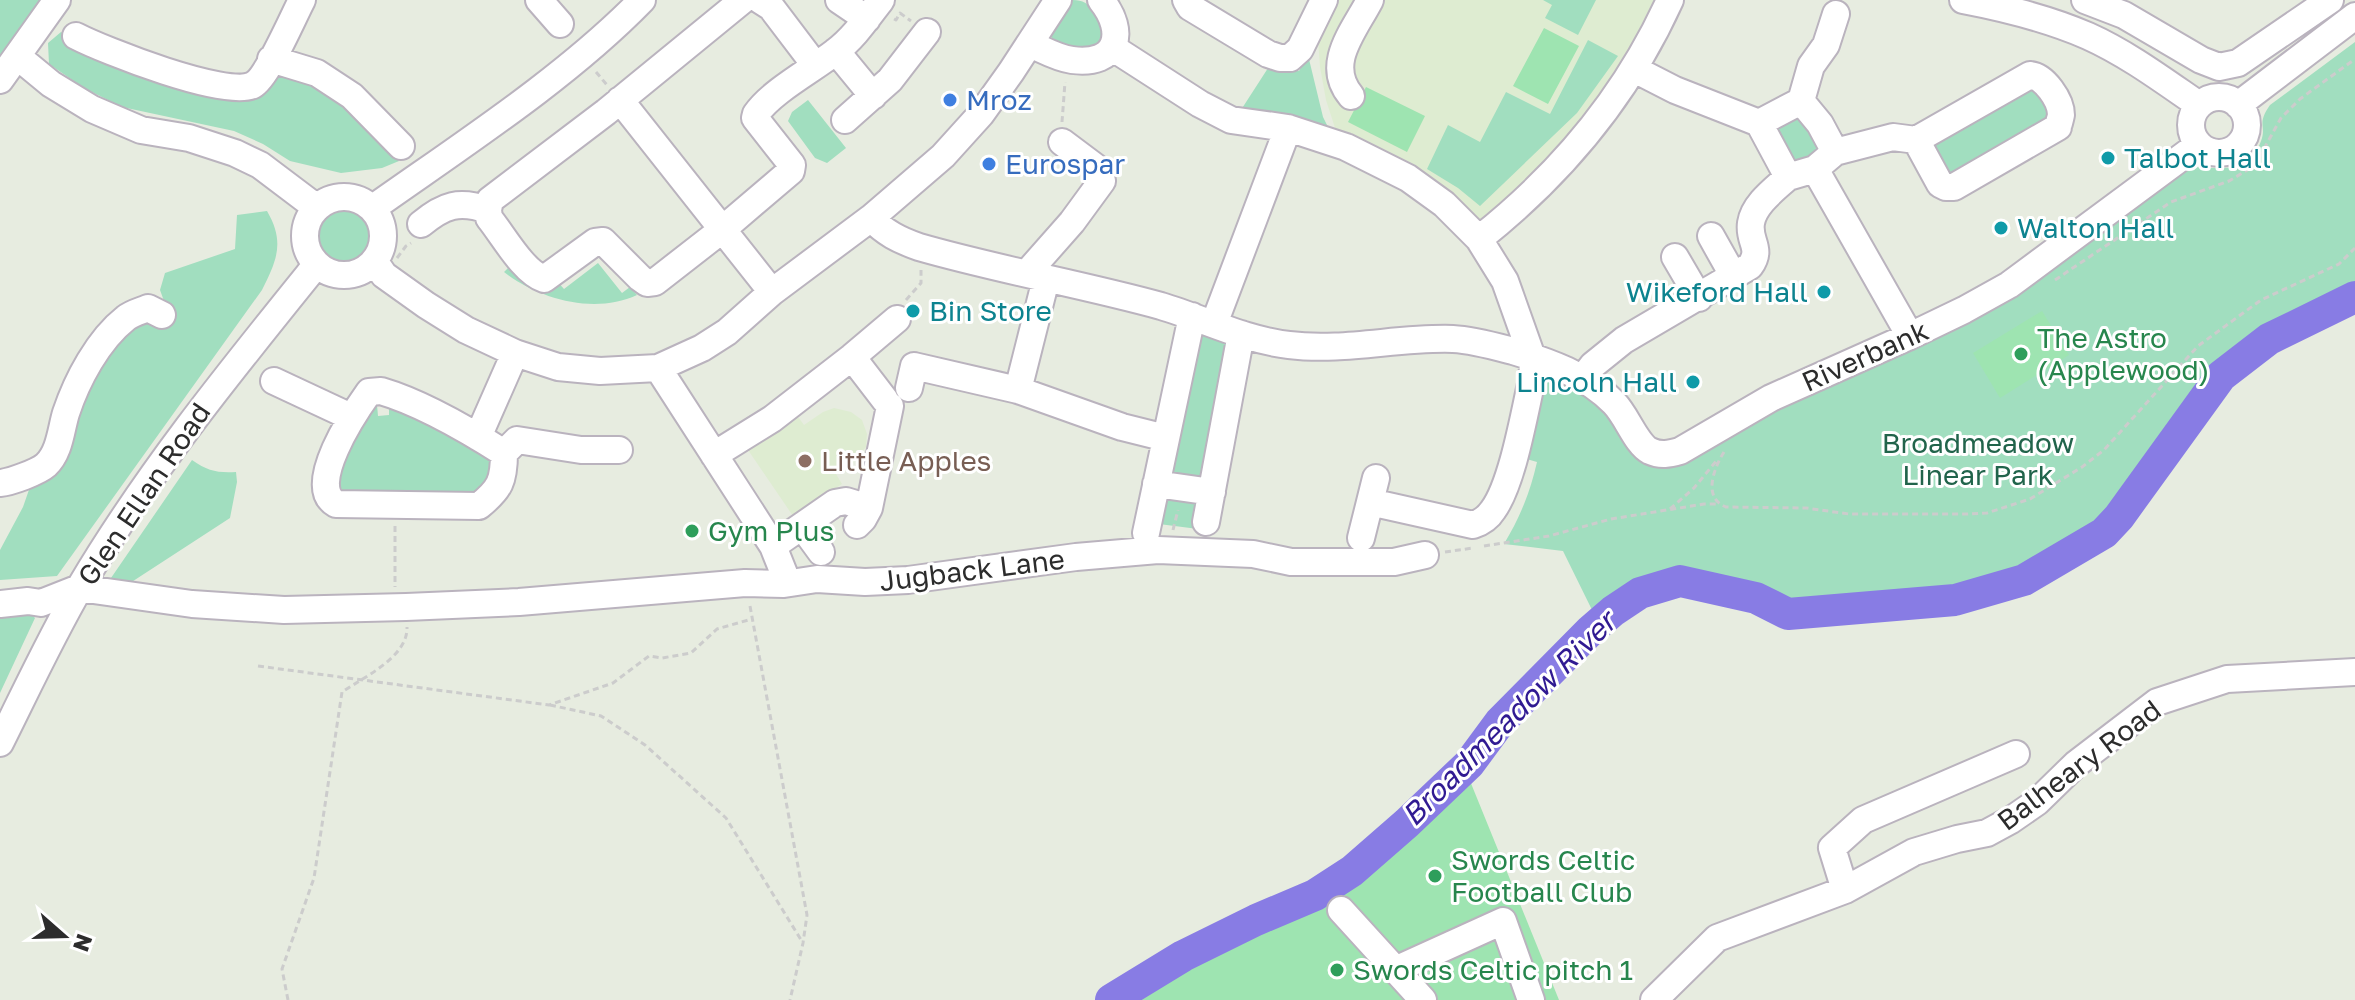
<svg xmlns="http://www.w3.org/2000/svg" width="2355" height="1000" font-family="'Golos Text',sans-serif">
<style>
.education{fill:#deecd1}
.green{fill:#a1debf}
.pitch{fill:#9ee4b1}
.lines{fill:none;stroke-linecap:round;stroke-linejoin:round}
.river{stroke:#887ce4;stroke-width:32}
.minor-casing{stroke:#bab3be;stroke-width:30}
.path{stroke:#ccc;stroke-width:3;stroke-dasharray:6 4;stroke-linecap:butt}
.minor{stroke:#fff;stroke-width:26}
.shop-dot{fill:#3f7fe0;stroke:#fff;stroke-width:3}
.culture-dot{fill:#0f9aa8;stroke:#fff;stroke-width:3}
.leisure-dot{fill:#2e9e5b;stroke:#fff;stroke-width:3}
.education-dot{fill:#8d6e63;stroke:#fff;stroke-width:3}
.labels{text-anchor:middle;stroke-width:6;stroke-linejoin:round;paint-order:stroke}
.shop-label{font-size:28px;fill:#366cbe;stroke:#fff;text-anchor:start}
.culture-label{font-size:28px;fill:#0d838f;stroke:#fff;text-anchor:start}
.leisure-label{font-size:28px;fill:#27864d;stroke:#fff;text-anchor:start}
.street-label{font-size:28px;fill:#2c2c2c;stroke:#fff}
.park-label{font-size:28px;fill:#21644b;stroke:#fff}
.education-label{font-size:28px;fill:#785e54;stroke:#fff;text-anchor:start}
.water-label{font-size:30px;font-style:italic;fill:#301a92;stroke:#fff}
</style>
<rect width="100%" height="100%" fill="#e7ece0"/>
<path class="education" d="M1339 0H1657L1643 31 1585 119 1535 176 1483 224 1392 158 1335 128 1326 100 1320 67 1318 40Z
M834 408 851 412 862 420 867 434 866 447 853 463 836 474 842 484 793 516 746 447 796 414 804 425 823 412Z"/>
<path class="green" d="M0 0H50L0 63Z
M1073 0C1092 0 1098 16 1105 32L1100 44C1081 52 1069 49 1052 38V34Z
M1543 0H1596L1578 35 1545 18 1552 5Z
M61 32 107 61 158 82 285 74 327 91 399 161 382 168 341 173 290 161 263 144 234 131 122 107 84 88 49 64 48 43Z
M1588 40 1618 56 1577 113 1480 206 1458 188 1427 169 1448 125 1480 142 1506 92 1550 114Z
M2355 42V297L2269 339 2221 376 2119 517 2104 533 2024 580 1955 600 1788 614 1756 598 1681 581 1606 606 1594 614 1563 551 1504 544C1520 517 1530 493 1537 462L1520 457 1543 378 1549 374 1593 393 1640 453 1914 349 1999 305 2109 228 2188 167C2216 166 2248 178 2261 141 2267 125 2256 125 2270 105Z
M1308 55 1323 117 1329 129 1239 113 1270 65 1299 71Z
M2034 84 2056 115 1951 180 1929 141Z
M808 100 846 148 827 163 815 158 788 121 792 112Z
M1796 114 1824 149 1797 168 1774 128Z
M318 237a27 27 0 1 1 54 0a27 27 0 1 1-54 0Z
M267 211C285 242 277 260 262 290L57 576 0 580V550L23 507 31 484 96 366 140 320 155 324 158 328 172 323 160 290 165 273 235 249 237 215Z
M513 263 556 280 564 289 598 263 622 293 630 287 637 295C594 315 539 299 504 272Z
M1201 334 1229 341 1207 479 1170 474Z
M392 403 499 463 481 495 342 491C332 467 359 428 371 407L377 405 378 416 389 415V407Z
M192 460C208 471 217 473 236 472L237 482 230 518 127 585 111 578Z
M1186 496 1200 504 1198 529 1159 524 1165 497Z
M15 613 31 614 35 618 0 693V615Z"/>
<path class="pitch" d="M1544 28 1579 46 1548 104 1513 86Z
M1366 87 1425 116 1407 152 1348 122Z
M2042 311 2069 355 2000 398 1973 353Z
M1468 776 1559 1000H1132L1226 947 1341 892 1380 861Z"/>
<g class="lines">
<path class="river" d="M1111 1000 1183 956 1256 920 1315 895 1352 871 1407 823 1469 764 1500 722 1591 630 1613 611 1640 593 1680 581 1756 598 1788 614 1955 600 2024 580 2104 533 2119 517 2221 376 2269 339 2355 297"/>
<defs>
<path id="minor" d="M539 0 560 24
M743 0 606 112 490 200 488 210 489 218C503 235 523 272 544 279L595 242 603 241 640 278 647 283 655 282 723 229 791 171 792 165 755 118 756 114C772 91 812 70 835 52 854 38 867 18 881 0
M760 0 771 7 815 65
M839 0 867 19
M1186 0 1190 7 1268 54 1280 58H1290L1300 49 1324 0
M1963 0C2005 8 2049 19 2088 36 2128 54 2164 81 2199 105
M2085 0 2124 15 2201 60 2219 67 2238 63 2330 0
M76 36C103 50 227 99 253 85 267 78 293 17 302 0
M1030 44C1044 50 1057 58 1072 60 1118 66 1127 32 1101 0
M1113 48 1200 104 1231 120 1288 128 1346 147 1408 178 1444 204 1479 239 1505 281 1532 357 1533 375C1525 409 1513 483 1493 510 1488 518 1482 522 1473 525L1370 502
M836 51 873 96
M17 56 51 84 92 109 141 130 189 138 235 153 260 165 317 208
M271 59 317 73 352 96 401 146
M1634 69 1675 90 1759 123
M0 80 57 0
M1351 96C1324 64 1354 31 1370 0
M2191 125a28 28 0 1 1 56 0a28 28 0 1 1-56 0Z
M620 100 772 292
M1801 101 1820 124 1835 152 1815 169 1788 177 1759 123Z
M1801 101 1811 66 1826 45 1836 14
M2238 105 2355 16
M845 120 890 80 927 32
M1835 152 1893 137 1916 140 2030 75C2044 76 2061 100 2061 115 2061 116 2058 126 2058 127L1954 187H1946L1940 184 1916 140
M1815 169 1910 336
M305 236a39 39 0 1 1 78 0a39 39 0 1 1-78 0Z
M373 208C462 145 566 78 642 0
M871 218C885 233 899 240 919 247 999 270 1081 284 1161 306 1204 319 1245 340 1289 345 1343 352 1399 337 1453 339 1473 340 1494 346 1513 351 1549 362 1587 375 1614 403 1627 416 1636 444 1650 451 1661 456 1669 454 1680 451L1771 398 1910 336 1964 310 2009 285 2198 145
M421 224C444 205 459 200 488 210
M1711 236 1734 277
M1479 239C1560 175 1627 95 1670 0
M1675 257 1699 298
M375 262 384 275 426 305 466 330 515 353 558 367 600 371 658 368 702 348 727 332 772 292 871 218 943 156 981 114 1011 72 1058 0
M1027 273 1072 222 1102 181 1098 169 1062 142
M1214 324 1288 128
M852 357 885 400
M658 368 773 546 785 576 784 584
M1583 378 1593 365 1624 340 1750 266C1763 248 1748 242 1751 223 1754 204 1775 189 1788 177
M274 381 351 417
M909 388 914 366 1018 390 1046 279
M1018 390 1122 427 1166 438
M381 391C422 403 468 430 504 453 504 481 500 489 479 506L336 504C305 486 354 413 369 392Z
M478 437 515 353
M504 453 517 440 581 450H619
M714 455 772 419 852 357 897 319
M0 483C11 482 38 472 46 465 60 452 61 429 66 413 77 380 98 340 126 318 132 313 141 311 148 308L162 315
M1156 484 1212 492
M1206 522 1241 334
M857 525 863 519 869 508 890 406
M802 526 821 552
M1146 533 1192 316
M1361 538 1376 478
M773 546 835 503 846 501 869 508
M0 604 28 601 41 603 79 588 192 604 284 610 406 607 519 602 745 583 784 584 817 579 865 582 908 580 1076 557 1158 550 1253 554 1291 562H1394L1425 555
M0 743C26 691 51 637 80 587 148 472 233 368 317 264
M1845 890 1832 848 1863 820 2016 754
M1341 910 1423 1000
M1395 970 1503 921 1531 1000
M1654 1000 1717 938 1845 890 1914 852 1957 839 1987 833 2011 820 2037 802 2076 764 2157 702 2227 679 2355 672"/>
</defs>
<use href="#minor" class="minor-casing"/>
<path class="path" d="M894 19 896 20 900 13 911 21
M596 72 607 85
M1062 122 1065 82
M397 258 406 246 411 243
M2055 280 2171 202 2229 181 2249 169 2260 156 2281 118 2300 99 2355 59
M906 300 921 283V270
M1724 452C1714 468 1702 498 1726 507L1806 508 1849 514H1968L1987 513 2030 499 2082 467 2104 450 2198 346 2261 300 2339 264 2355 248
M1670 509 1694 488 1717 460
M395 526V587
M1173 530 1178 510
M1484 546 1549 536 1611 519 1704 504H1716
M1445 552 1473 548
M750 606 807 915 803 943 790 1000
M258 666 549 705 613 683 649 656 662 658 691 653 717 629 752 619
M550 705 601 716 645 745 726 818 803 943
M288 1000 282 969 314 878 342 692C364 677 408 657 407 627"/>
<use href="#minor" class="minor"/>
</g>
<g class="shop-dot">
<circle cx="950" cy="100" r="8"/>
<circle cx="989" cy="164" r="8"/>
</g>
<g class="culture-dot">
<circle cx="2108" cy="158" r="8"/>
<circle cx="2001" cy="228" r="8"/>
<circle cx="1824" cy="292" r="8"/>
<circle cx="913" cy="311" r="8"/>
<circle cx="1693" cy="382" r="8"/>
</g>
<g class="leisure-dot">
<circle cx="2021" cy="354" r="8"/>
<circle cx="692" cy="531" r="8"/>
<circle cx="1435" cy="876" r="8"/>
<circle cx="1337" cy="970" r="8"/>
</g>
<circle class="education-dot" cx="805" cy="461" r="8"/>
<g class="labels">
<g class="shop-label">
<text x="966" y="110">Mroz</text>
<text x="1005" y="174">Eurospar</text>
</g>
<g class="culture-label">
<text x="2124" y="168">Talbot Hall</text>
<text x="2017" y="238">Walton Hall</text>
<text x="1808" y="302" text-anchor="end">Wikeford Hall</text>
<text x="929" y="321">Bin Store</text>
<text x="1677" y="392" text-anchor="end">Lincoln Hall</text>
</g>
<g class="leisure-label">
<text x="2037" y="348">The Astro<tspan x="2037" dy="32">(Applewood)</tspan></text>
<text x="708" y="541">Gym Plus</text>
<text x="1451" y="870">Swords Celtic<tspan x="1451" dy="32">Football Club</tspan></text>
<text x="1353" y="980">Swords Celtic pitch 1</text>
</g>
<g class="street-label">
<text transform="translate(1865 356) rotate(-24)" y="10">Riverbank</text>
<text transform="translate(144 494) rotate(-56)" y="10">Glen Ellan Road</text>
<text transform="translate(972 570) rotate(-7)" y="10">Jugback Lane</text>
<text transform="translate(2079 765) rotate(-37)" y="10">Balheary Road</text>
</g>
<g class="park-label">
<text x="1978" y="453">Broadmeadow<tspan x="1978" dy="32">Linear Park</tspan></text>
</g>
<g class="education-label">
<text x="821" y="471">Little Apples</text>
</g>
<g class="water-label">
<text transform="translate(1509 719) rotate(-45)" y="10">Broadmeadow River</text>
</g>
</g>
<g transform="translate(64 936) rotate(110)" stroke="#ffffff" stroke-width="6" paint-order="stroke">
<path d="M0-6L14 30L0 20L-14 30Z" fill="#2c2c2c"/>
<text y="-12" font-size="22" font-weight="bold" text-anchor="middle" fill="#2c2c2c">N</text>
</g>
</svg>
